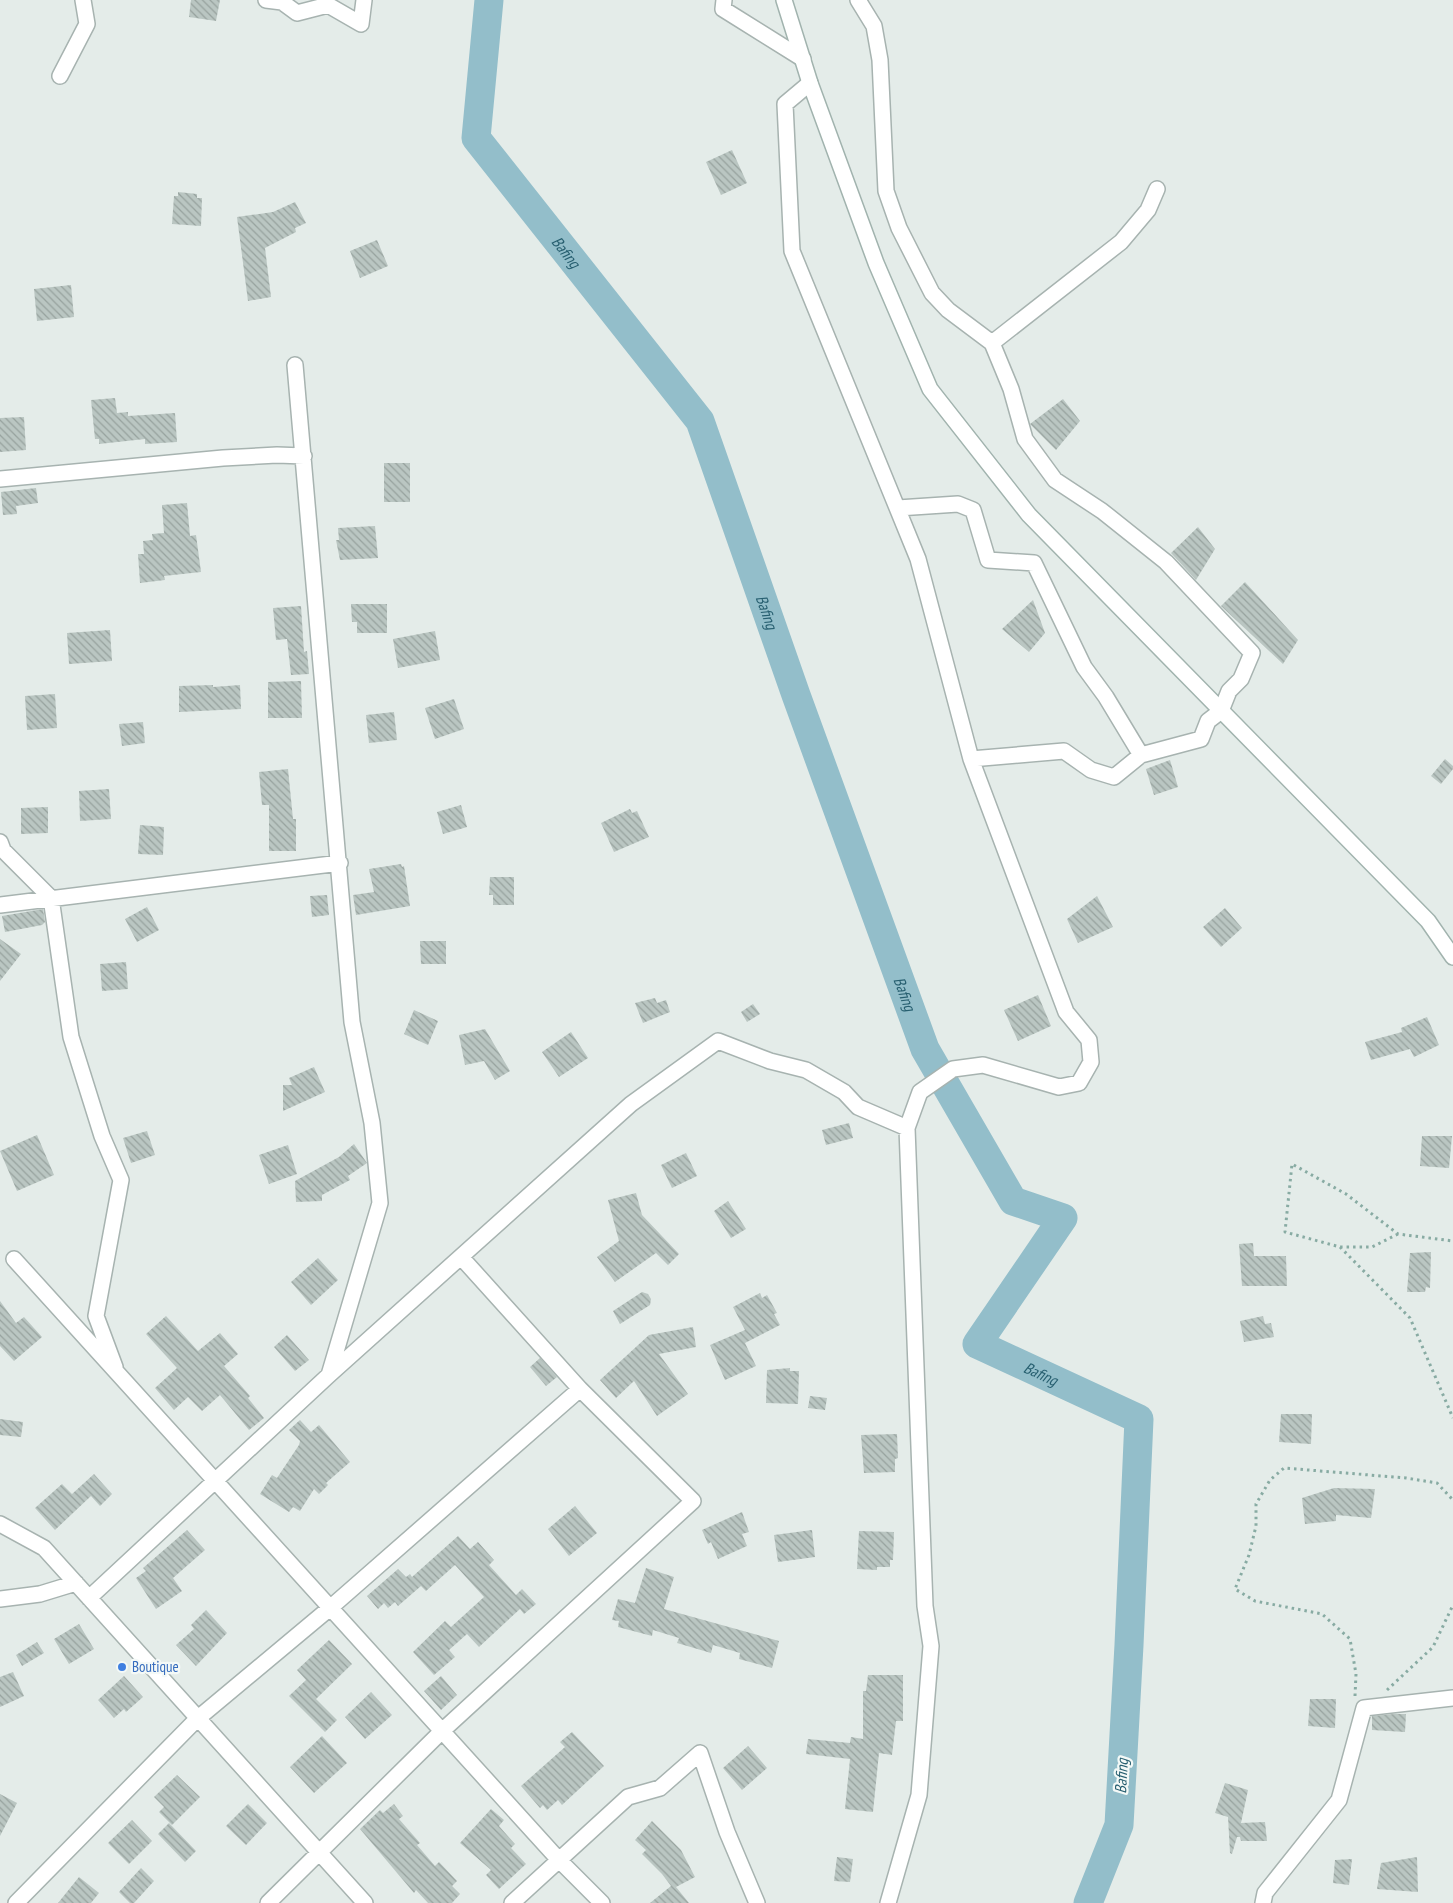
<svg xmlns="http://www.w3.org/2000/svg" width="1453" height="1903" font-family="'PT Sans Narrow',sans-serif">
<style>
.lines{fill:none;stroke-linecap:round;stroke-linejoin:round}
.river{stroke:#93beca;stroke-width:29}
.building{fill:url(#building-back-hatch)}
.street-casing{stroke:#a7b3b0;stroke-width:18}
.secondary-casing{stroke:#a1b3ae;stroke-width:18}
.path{stroke:#88aba3;stroke-width:3;stroke-dasharray:2.5 4;stroke-linecap:butt}
.street{stroke:#fff;stroke-width:15}
.secondary{stroke:#fff;stroke-width:15}
.shop-dot{fill:#3f7fe0;stroke:#f4f9f7;stroke-width:2}
.labels{text-anchor:middle;stroke-width:4.5;stroke-linejoin:round;paint-order:stroke}
.shop-label{font-size:15px;fill:#366cbe;stroke:#f4f9f7;text-anchor:start}
.water-label{font-size:16px;font-style:italic;fill:#275f70;stroke:#f4f9f7}
</style>
<defs>
<pattern id="building-back-hatch" width="6" height="6" patternUnits="userSpaceOnUse" patternTransform="scale(1.25)"><rect width="6" height="6" fill="#bac6c2"/><path d="M-1 5l2 2M0 0l6 6M5-1l2 2" fill="none" stroke="#97a29e"/></pattern>
</defs>
<rect width="100%" height="100%" fill="#e4ece9"/>
<g class="lines">
<path class="river" id="s1" d="M489 0 476 138 700 421 796 695 925 1049 1013 1201 1063 1218 977 1344 1139 1419 1129 1645 1119 1825 1088 1903"/>
</g>
<path class="building" d="M191 0H220L216 21 189 17Z
M732 150 747 183 721 195 706 162Z
M178 192 197 194V198H202L201 226 172 224 174 196H178Z
M295 202 306 223 295 228 296 232 265 248 271 297 248 301 237 217 273 212Z
M377 240 388 266 360 278 350 251Z
M71 285 74 317 37 321 34 289Z
M115 398 117 413 128 412V416L175 413 177 442 145 444V439L99 444V439H95L91 400Z
M1063 399 1080 421 1056 450 1030 424Z
M24 417 26 450 0 452V418Z
M384 463H410V502H384Z
M36 488 38 503 16 506 17 514 3 515 1 492Z
M187 503 190 536 196 535 201 572 164 576 165 580 140 583 138 554H144L143 541 153 540 152 534 164 533 162 505Z
M375 526 378 558 340 560 336 540H339L338 528Z
M1198 527 1215 549 1196 580 1171 553Z
M1245 582 1298 640 1283 664 1221 606Z
M1033 600 1045 633 1029 652 1002 629Z
M351 604H387V633H357V622H352Z
M301 606 304 652 307 651 309 674 291 675 287 639 276 640 273 608Z
M110 630 112 661 69 664 67 633Z
M435 631 440 660 398 668 393 639Z
M301 681 302 718H268V682Z
M213 685V687L240 685 241 709 179 712V686Z
M55 694 57 728 27 730 25 696Z
M454 699 464 729 435 739 425 708Z
M394 712 397 740 369 743 366 715Z
M143 722 145 743 122 746 119 724Z
M1445 759 1453 766V769L1441 784 1431 776Z
M1170 760 1178 787 1154 795 1146 769Z
M288 769 293 819H296V851H269V805H262L259 772Z
M109 789 111 819 80 821 79 791Z
M461 805 467 827 443 834 437 812Z
M48 807V833L21 834V808Z
M630 809 632 813 637 811 649 837 614 852 601 823Z
M140 825 164 827 163 855 138 854Z
M401 864 402 867 404 866 410 906 356 915 353 895 374 892 369 869Z
M490 877H514V905H493V895H489Z
M327 895 329 915 312 917 310 896Z
M1097 896 1113 927 1078 943 1067 919Z
M147 907 159 930 137 942 125 919Z
M1225 908 1242 928 1221 947 1203 927Z
M43 909 45 922 42 925 5 932 2 916Z
M0 939 21 954 0 981Z
M420 941H446V964H421Z
M126 962 128 989 102 991 100 964Z
M1038 995 1051 1026 1018 1041 1004 1010Z
M655 998 657 1003 666 1000 670 1012 643 1023 635 1003Z
M753 1004 760 1014 747 1022 741 1012Z
M414 1010 438 1021 428 1045 404 1034Z
M1427 1017 1439 1045 1414 1057 1410 1049 1371 1060 1365 1042 1402 1032 1401 1028Z
M485 1029 510 1071 495 1080 484 1061 465 1065 459 1035Z
M571 1032 588 1058 559 1077 542 1052Z
M314 1067 325 1092 283 1111V1085H292L289 1078Z
M849 1123 853 1138 826 1145 822 1130Z
M147 1131 155 1155 131 1163 123 1138Z
M37 1135 54 1175 17 1191 0 1151Z
M1422 1136H1452L1449 1168 1420 1166Z
M354 1144 367 1163 348 1176 350 1180 322 1195V1201L296 1202 295 1181 339 1157Z
M288 1145 297 1174 269 1184 259 1155Z
M686 1153 697 1176 672 1188 661 1165Z
M636 1193 642 1215 679 1254 668 1265 656 1253 615 1282 597 1257 619 1241 608 1200Z
M728 1201 746 1229 731 1238 714 1211Z
M1253 1243 1254 1256H1286L1287 1286H1242L1239 1244Z
M1431 1252 1430 1288 1426 1287 1425 1292H1407L1410 1253Z
M318 1258 338 1280 311 1305 291 1282Z
M642 1292 648 1294 651 1299 650 1305 620 1324 613 1311Z
M760 1293 762 1298 767 1295 777 1313 774 1314 780 1325 745 1343 756 1366 725 1380 710 1345 745 1330 733 1307Z
M0 1301 16 1323 24 1317 42 1337 14 1361 0 1346Z
M166 1316 198 1351 220 1333 238 1354 224 1366 250 1396 248 1398 264 1418 249 1430 220 1395 202 1411 188 1397 174 1410 155 1388 177 1368 146 1334Z
M1263 1316 1265 1324 1271 1323 1274 1337 1244 1342 1240 1321Z
M693 1327 696 1347 659 1354 688 1394 657 1416 634 1381 616 1398 600 1380 649 1335Z
M287 1335 309 1360 295 1371 274 1347Z
M540 1358 557 1377 546 1386 530 1367Z
M790 1368V1371H799L798 1404 766 1403 767 1370Z
M810 1396 827 1398 825 1410 808 1408Z
M1281 1414H1312L1311 1444 1279 1442Z
M0 1419 23 1422 21 1437 0 1435Z
M300 1420 311 1432 319 1425 350 1462 326 1483 328 1485 319 1494 314 1489 300 1511 293 1507 289 1512 260 1494 272 1475 277 1478 299 1445 300 1441 289 1430Z
M897 1434 898 1458 895 1459V1472L864 1473 861 1435Z
M94 1474 112 1494 100 1506 91 1496 55 1530 35 1508 62 1484 72 1494Z
M1334 1488 1375 1489 1371 1518 1336 1515V1521L1305 1524 1302 1498Z
M575 1506 597 1533 569 1556 548 1529Z
M742 1512 749 1532 742 1534 747 1546 718 1559 711 1542 708 1544 702 1530Z
M187 1530 205 1550 173 1578 182 1591 156 1609 136 1578 146 1571 143 1568Z
M812 1530 815 1557 778 1562 774 1535Z
M859 1531 894 1532 893 1560H890V1567H877V1570L857 1569Z
M458 1536 470 1549 478 1542 494 1560 489 1565 516 1595 522 1589 536 1604 524 1614 520 1609 479 1647 467 1634 449 1650 455 1657 434 1675 413 1652 445 1621 451 1627 484 1597 455 1565 426 1591 421 1586 398 1606 395 1602 388 1608 384 1603 378 1609 367 1596 398 1569 406 1577 410 1574 412 1577Z
M646 1568 674 1577 664 1609 779 1641 772 1668 739 1659 740 1653 713 1645 711 1653 677 1643 679 1638 653 1630 652 1636 618 1627 619 1621 612 1620 618 1599 635 1603Z
M206 1610 227 1633 196 1666 176 1645 194 1629 191 1625Z
M79 1624 94 1649 69 1664 54 1639Z
M329 1640 352 1664 316 1699 337 1720 325 1732 289 1696 306 1680 297 1670Z
M37 1642 44 1653 22 1666 16 1655Z
M13 1672 24 1696 0 1707V1677Z
M868 1675H903V1721H896L892 1755 879 1753 873 1812 845 1809 850 1759 806 1754 808 1739 850 1743 851 1737 863 1739V1691H866Z
M124 1676 143 1697 126 1712 124 1709 114 1718 98 1700Z
M441 1676 457 1695 441 1710 424 1691Z
M371 1692 392 1715 365 1739 345 1717Z
M1310 1699H1336L1335 1728 1308 1726Z
M1394 1714H1406L1405 1732 1372 1730V1716Z
M572 1732 604 1766 562 1805 558 1800 547 1810 543 1805 540 1808 521 1786 565 1747 560 1742Z
M322 1736 347 1763 314 1793 290 1767Z
M748 1746 767 1768 742 1790 723 1768Z
M177 1775 200 1797 172 1825 159 1812 164 1807 154 1797Z
M1225 1783 1248 1790 1241 1823 1265 1822 1267 1841H1241L1240 1837H1237L1232 1854 1230 1853 1228 1817 1215 1813Z
M0 1794 17 1803 0 1836Z
M248 1804 267 1823 246 1845 226 1826Z
M394 1804 403 1816 399 1819 420 1843 417 1845 435 1866 439 1862 457 1881 452 1886 460 1894 452 1903H428L416 1890 414 1893 360 1829 380 1810 383 1813Z
M491 1809 504 1820 499 1826 515 1844 511 1848 526 1864 499 1889 486 1875 491 1870 460 1843Z
M132 1820 152 1841 129 1864 108 1843Z
M652 1821 681 1850 695 1877 676 1887 689 1903H650L671 1886 662 1874 642 1854 646 1850 635 1840Z
M169 1823 196 1851 185 1862 158 1834Z
M837 1857 853 1859 850 1882 834 1881Z
M1417 1857 1418 1892 1377 1889 1381 1863Z
M1352 1859 1349 1885 1333 1883 1335 1860Z
M141 1868 154 1881 134 1903H130L119 1892Z
M79 1877 99 1893 91 1903H58Z"/>
<g class="lines">
<defs>
<path id="street" d="M266 0 282 2 297 13 328 5 361 24 364 0
M724 0 723 9 803 59
M858 0 874 26 880 60 886 191 899 228 932 293 948 310 992 343
M60 76 87 24 83 0
M810 83 785 104 792 251 918 559 971 759 1066 1012 1089 1040 1091 1062 1079 1083 1059 1087 983 1065 953 1069 920 1092 907 1128 925 1606 931 1646 919 1795 888 1903
M295 365 352 1022 372 1123 380 1203 329 1375
M0 479 223 458 277 455 304 456
M898 508 958 504 973 510 988 560 1034 563 1084 667 1106 697 1141 755 1114 777 1091 770 1064 751 971 759
M1141 755 1201 739 1208 721 1221 711 1229 691 1241 679 1252 653 1166 562 1102 511 1055 480 1025 439 1011 389 992 343 1121 242 1148 210 1157 189
M0 842 3 850 51 898 71 1037 102 1136 121 1180 96 1316 115 1367
M0 905 340 863
M14 1259 559 1860 602 1903
M0 1524 44 1548 365 1903
M89 1598 329 1375 631 1104 718 1041 770 1061 806 1070 844 1092 858 1107 907 1128
M0 1599 40 1594 76 1583
M16 1903 197 1719 330 1608 580 1389
M268 1903 442 1731 693 1501 580 1389 461 1257
M512 1903 628 1797 660 1788 700 1753 727 1832 757 1903
M1263 1903 1265 1893 1339 1800 1364 1708 1453 1698"/>
<path id="secondary" d="M784 0 810 83 876 263 930 389 1029 515 1428 921 1453 957"/>
</defs>
<use href="#street" class="street-casing"/>
<use href="#secondary" class="secondary-casing"/>
<path class="path" d="M1398 1234 1372 1247H1340L1285 1232 1292 1164 1346 1194 1398 1234 1453 1241
M1340 1247 1410 1318 1453 1418
M1387 1690 1433 1647 1453 1605
M1355 1696 1356 1674 1350 1639 1322 1614 1255 1601 1235 1589 1249 1555 1256 1526V1504L1270 1480 1284 1468 1406 1478 1437 1483 1453 1500"/>
<use href="#street" class="street"/>
<use href="#secondary" class="secondary"/>
</g>
<circle class="shop-dot" cx="122" cy="1667" r="5"/>
<g class="labels">
<g class="shop-label">
<text x="132" y="1672">Boutique</text>
</g>
<g class="water-label">
<text dy="6" stroke="none"><textPath href="#s1" startOffset="284">Bafing</textPath></text>
<text dy="6" stroke="none"><textPath href="#s1" startOffset="702">Bafing</textPath></text>
<text dy="6" stroke="none"><textPath href="#s1" startOffset="1108">Bafing</textPath></text>
<text dy="6" stroke="none"><textPath href="#s1" startOffset="1618">Bafing</textPath></text>
<text transform="translate(1121 1776) rotate(-87)" y="6">Bafing</text>
</g>
</g>
</svg>
